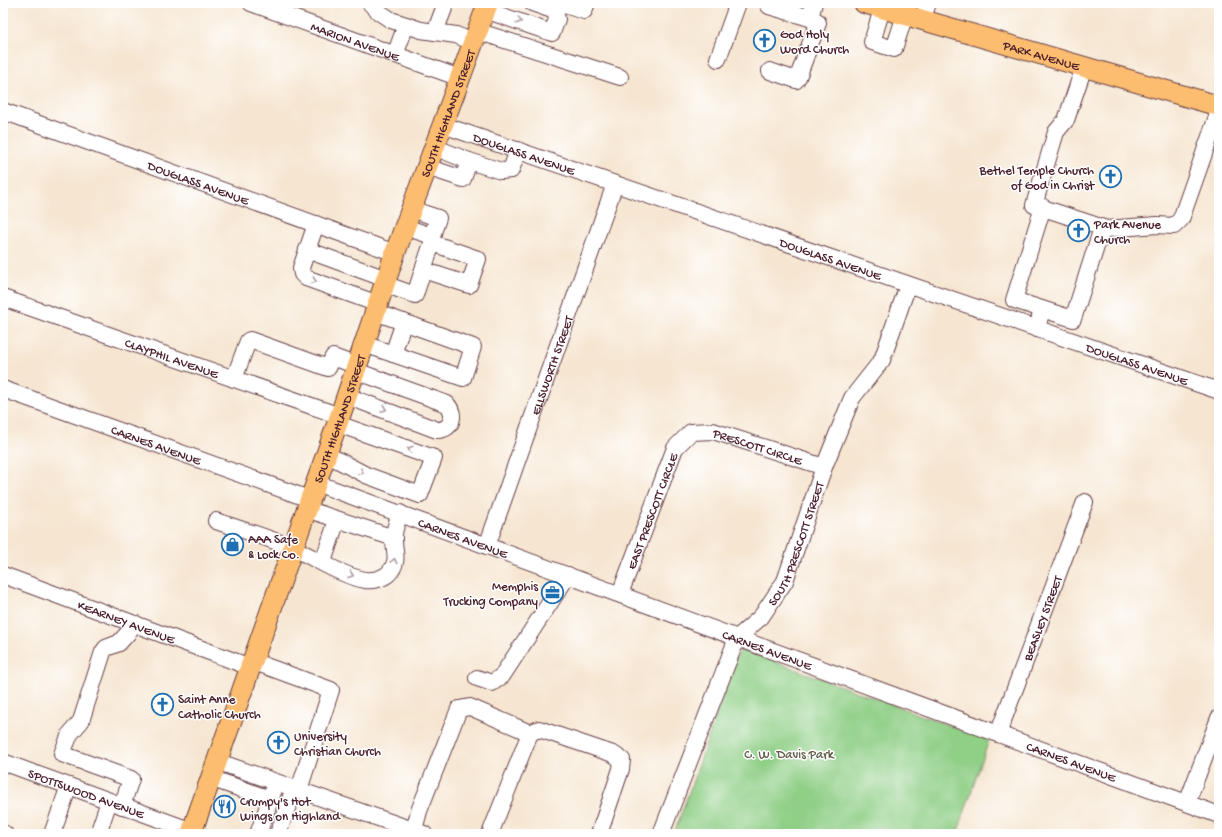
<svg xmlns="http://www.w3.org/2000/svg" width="1222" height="837" font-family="'Gochi Hand',sans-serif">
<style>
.green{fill:#8fcf86;stroke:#6c7758}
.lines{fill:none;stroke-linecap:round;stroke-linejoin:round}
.minor-casing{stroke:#643d44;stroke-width:18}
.major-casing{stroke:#643d44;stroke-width:22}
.minor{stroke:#fff;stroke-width:16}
.major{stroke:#fcbd6f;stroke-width:20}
.oneway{stroke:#ae9aa0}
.labels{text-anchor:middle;stroke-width:3;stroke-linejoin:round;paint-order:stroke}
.poi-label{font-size:13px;fill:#4a1f2b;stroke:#fff;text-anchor:start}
.street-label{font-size:13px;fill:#4a1f2b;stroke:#fff}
.park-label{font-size:13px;fill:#625d4b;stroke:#fff}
</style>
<rect width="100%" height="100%" fill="#fff"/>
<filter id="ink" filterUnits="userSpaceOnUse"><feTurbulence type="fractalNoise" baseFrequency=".025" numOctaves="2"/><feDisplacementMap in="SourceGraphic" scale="8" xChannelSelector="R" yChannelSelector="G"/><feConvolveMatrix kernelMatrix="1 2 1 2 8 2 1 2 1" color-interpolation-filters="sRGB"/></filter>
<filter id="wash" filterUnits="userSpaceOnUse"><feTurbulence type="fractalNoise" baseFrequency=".012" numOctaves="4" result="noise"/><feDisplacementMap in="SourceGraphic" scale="16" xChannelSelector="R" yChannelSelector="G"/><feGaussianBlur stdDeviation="0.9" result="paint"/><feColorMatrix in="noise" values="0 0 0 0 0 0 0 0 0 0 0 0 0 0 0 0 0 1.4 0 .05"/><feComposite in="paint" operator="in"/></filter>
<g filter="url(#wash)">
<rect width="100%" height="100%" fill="#f6e6d1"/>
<path class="green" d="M740 649 989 740 957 834H674Z"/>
</g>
<g filter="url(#ink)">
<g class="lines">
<defs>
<g id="minor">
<path id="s1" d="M251 3 460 78"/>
<path d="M370 3 379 12 391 20 421 30 456 35 473 42"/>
<path d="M558 3 584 11 587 3"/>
<path d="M769 6 810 18"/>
<path d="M882 9 872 42 894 49 905 15"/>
<path d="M485 10 552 33 557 19 555 11 532 3"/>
<path d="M922 21 928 3"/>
<path d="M477 31 620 77"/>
<path d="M435 32 446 3"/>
<path d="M395 55 406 25"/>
<path d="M718 59 738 3"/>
<path d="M1084 67 1066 120 1056 132 1034 205 1107 229 1157 225 1174 226 1181 219 1219 111"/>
<path d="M770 71 796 80 798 77 818 23 817 21 810 18 814 3"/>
<path id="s2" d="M3 111 395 253"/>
<path id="s3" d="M443 125 1219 391"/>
<path d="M469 161 501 171 511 170 518 150"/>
<path d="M427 167 463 179 469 161 434 147"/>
<path d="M316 224 301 268 302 274 306 278 378 304"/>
<path d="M405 227 432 236"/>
<path d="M307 250 386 279"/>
<path d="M423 270 432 243"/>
<path d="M384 284 415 295 423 270 469 285 478 259 432 243V236L438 218 411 209"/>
<path id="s4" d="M3 298 340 416"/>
<path d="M1042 309 1014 300 1043 207"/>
<path d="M1037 329 1042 309 1073 319 1102 228"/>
<path d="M364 344 463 378 473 347 375 312"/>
<path d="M393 354 404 322"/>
<path d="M234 379 248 341 250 340 328 368 333 357 357 366"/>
<path id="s5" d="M3 389 309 499"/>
<path d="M347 396 437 430C453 430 456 414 447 404L356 371"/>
<path d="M326 454 366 475 420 495 434 458 338 424"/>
<path id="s6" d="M316 483 1219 815"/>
<path d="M306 509 394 538"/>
<path d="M216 521C242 530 270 538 295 549 317 559 340 575 365 580 372 581 382 579 388 574 402 560 392 549 394 534 395 527 398 520 400 513"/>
<path id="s7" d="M487 546 615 184"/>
<path d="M323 562 337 520"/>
<path id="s8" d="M3 575 250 667"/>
<path id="s9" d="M620 594 675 448 691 432 713 431 824 467"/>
<path d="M252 661 331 690 299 790"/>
<path d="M477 678 492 683 502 676 568 575"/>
<path id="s10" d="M998 734 1085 502"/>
<path d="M216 761 424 834"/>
<path id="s11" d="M3 762 192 831"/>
<path d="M210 778 270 799"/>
<path d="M1187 803 1219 718"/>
<path d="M122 806 131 779 62 754 70 734 81 721 103 652 106 648 119 643 136 624"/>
<path d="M414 830 419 811 459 709 470 707 530 733"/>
<path d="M3 833 5 834"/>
<path d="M52 834 69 786"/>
<path d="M98 834 109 801"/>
<path d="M258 834 274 789"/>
<path d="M278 834 294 788"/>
<path d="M490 834 530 733 539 729 613 754 622 760 621 769 599 834"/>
<path id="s12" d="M661 834 737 638 761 617 785 581 824 467 852 398 882 360 908 285"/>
</g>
<g id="major">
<path id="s13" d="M864 3 1219 106"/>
<path id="s14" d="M191 834 340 416 395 253 488 3"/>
</g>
</defs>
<use href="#minor" class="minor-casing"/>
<use href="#major" class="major-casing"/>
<use href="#minor" class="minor"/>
<use href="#major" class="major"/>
</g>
<defs><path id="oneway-chevron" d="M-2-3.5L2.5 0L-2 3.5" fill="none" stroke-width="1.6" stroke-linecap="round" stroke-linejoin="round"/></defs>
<g class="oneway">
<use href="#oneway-chevron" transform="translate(519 21) rotate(19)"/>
<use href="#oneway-chevron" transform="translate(314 281) rotate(19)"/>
<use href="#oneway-chevron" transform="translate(384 409) rotate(20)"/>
<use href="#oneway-chevron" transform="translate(410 449) rotate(-161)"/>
<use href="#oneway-chevron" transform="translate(361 472) rotate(27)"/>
<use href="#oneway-chevron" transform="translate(394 561) rotate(-75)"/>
<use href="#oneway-chevron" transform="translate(351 575) rotate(20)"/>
</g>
</g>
<defs>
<symbol id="church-ring" viewBox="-11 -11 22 22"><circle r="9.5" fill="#fff" stroke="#1f6fb2" stroke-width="1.5"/><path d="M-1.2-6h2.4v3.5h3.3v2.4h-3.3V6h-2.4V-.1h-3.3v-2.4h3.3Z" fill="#1f6fb2"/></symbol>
<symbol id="shop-ring" viewBox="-11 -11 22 22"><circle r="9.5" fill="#fff" stroke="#1f6fb2" stroke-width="1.5"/><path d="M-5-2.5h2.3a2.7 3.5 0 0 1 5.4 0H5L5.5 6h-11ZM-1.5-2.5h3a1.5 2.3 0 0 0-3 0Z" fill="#1f6fb2"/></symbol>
<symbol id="office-ring" viewBox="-11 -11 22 22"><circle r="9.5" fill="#fff" stroke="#1f6fb2" stroke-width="1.5"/><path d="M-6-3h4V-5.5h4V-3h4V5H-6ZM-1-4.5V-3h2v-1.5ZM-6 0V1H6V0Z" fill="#1f6fb2"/></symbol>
<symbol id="restaurant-ring" viewBox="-11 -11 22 22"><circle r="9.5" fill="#fff" stroke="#1f6fb2" stroke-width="1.5"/><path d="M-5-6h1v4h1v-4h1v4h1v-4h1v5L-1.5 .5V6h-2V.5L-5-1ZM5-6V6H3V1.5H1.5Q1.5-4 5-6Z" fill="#1f6fb2"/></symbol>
</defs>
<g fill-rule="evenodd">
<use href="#church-ring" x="752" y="28" width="25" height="25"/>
<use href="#church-ring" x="1098" y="164" width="25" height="25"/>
<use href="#church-ring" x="1066" y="218" width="25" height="25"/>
<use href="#shop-ring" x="220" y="532" width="25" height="25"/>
<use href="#office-ring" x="540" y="580" width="25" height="25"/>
<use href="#church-ring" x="150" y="692" width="25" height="25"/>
<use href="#church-ring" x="266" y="730" width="25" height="25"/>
<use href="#restaurant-ring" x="212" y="794" width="25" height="25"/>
</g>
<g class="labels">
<g class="poi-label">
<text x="780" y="38">God Holy<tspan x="780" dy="15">Word Church</tspan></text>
<text x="1094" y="174" text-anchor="end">Bethel Temple Church<tspan x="1094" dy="15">of God in Christ</tspan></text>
<text x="1094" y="228">Park Avenue<tspan x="1094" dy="15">Church</tspan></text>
<text x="248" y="543">AAA Safe<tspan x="248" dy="15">&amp; Lock Co.</tspan></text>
<text x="538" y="590" text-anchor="end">Memphis<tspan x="538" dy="15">Trucking Company</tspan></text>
<text x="178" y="703">Saint Anne<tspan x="178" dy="15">Catholic Church</tspan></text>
<text x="294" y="740">University<tspan x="294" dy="15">Christian Church</tspan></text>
<text x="240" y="805">Crumpy's Hot<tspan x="240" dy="15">Wings on Highland</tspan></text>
</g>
<g class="street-label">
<text dy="5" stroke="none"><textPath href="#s1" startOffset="111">MARION AVENUE</textPath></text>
<text dy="5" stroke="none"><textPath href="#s13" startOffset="185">PARK AVENUE</textPath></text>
<text dy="5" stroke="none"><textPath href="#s14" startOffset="765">SOUTH HIGHLAND STREET</textPath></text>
<text dy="5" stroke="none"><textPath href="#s3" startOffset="86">DOUGLASS AVENUE</textPath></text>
<text dy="5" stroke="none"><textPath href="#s2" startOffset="208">DOUGLASS AVENUE</textPath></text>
<text dy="5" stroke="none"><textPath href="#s3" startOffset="410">DOUGLASS AVENUE</textPath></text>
<text dy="5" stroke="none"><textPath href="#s4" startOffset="179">CLAYPHIL AVENUE</textPath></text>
<text dy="5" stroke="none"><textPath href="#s3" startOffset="734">DOUGLASS AVENUE</textPath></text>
<text dy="5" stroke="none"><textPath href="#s7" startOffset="192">ELLSWORTH STREET</textPath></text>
<text dy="5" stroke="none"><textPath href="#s14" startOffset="441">SOUTH HIGHLAND STREET</textPath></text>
<text dy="5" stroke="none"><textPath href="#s5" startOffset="163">CARNES AVENUE</textPath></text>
<text dy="5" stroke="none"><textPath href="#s9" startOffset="248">PRESCOTT CIRCLE</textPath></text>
<text dy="5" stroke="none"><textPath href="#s9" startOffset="89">EAST PRESCOTT CIRCLE</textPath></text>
<text dy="5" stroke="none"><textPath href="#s6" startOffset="157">CARNES AVENUE</textPath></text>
<text dy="5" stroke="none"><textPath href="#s12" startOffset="324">SOUTH PRESCOTT STREET</textPath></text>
<text dy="5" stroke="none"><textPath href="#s10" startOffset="124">BEASLEY STREET</textPath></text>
<text dy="5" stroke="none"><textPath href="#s8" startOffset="132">KEARNEY AVENUE</textPath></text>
<text dy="5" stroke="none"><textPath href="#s6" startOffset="481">CARNES AVENUE</textPath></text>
<text dy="5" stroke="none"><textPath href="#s6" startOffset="805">CARNES AVENUE</textPath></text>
<text dy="5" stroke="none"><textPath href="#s11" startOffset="89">SPOTTSWOOD AVENUE</textPath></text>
</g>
<g class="park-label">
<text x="789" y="758">C. W. Davis Park</text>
</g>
</g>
<rect width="1222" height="837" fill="none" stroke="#fff" stroke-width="16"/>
</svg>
